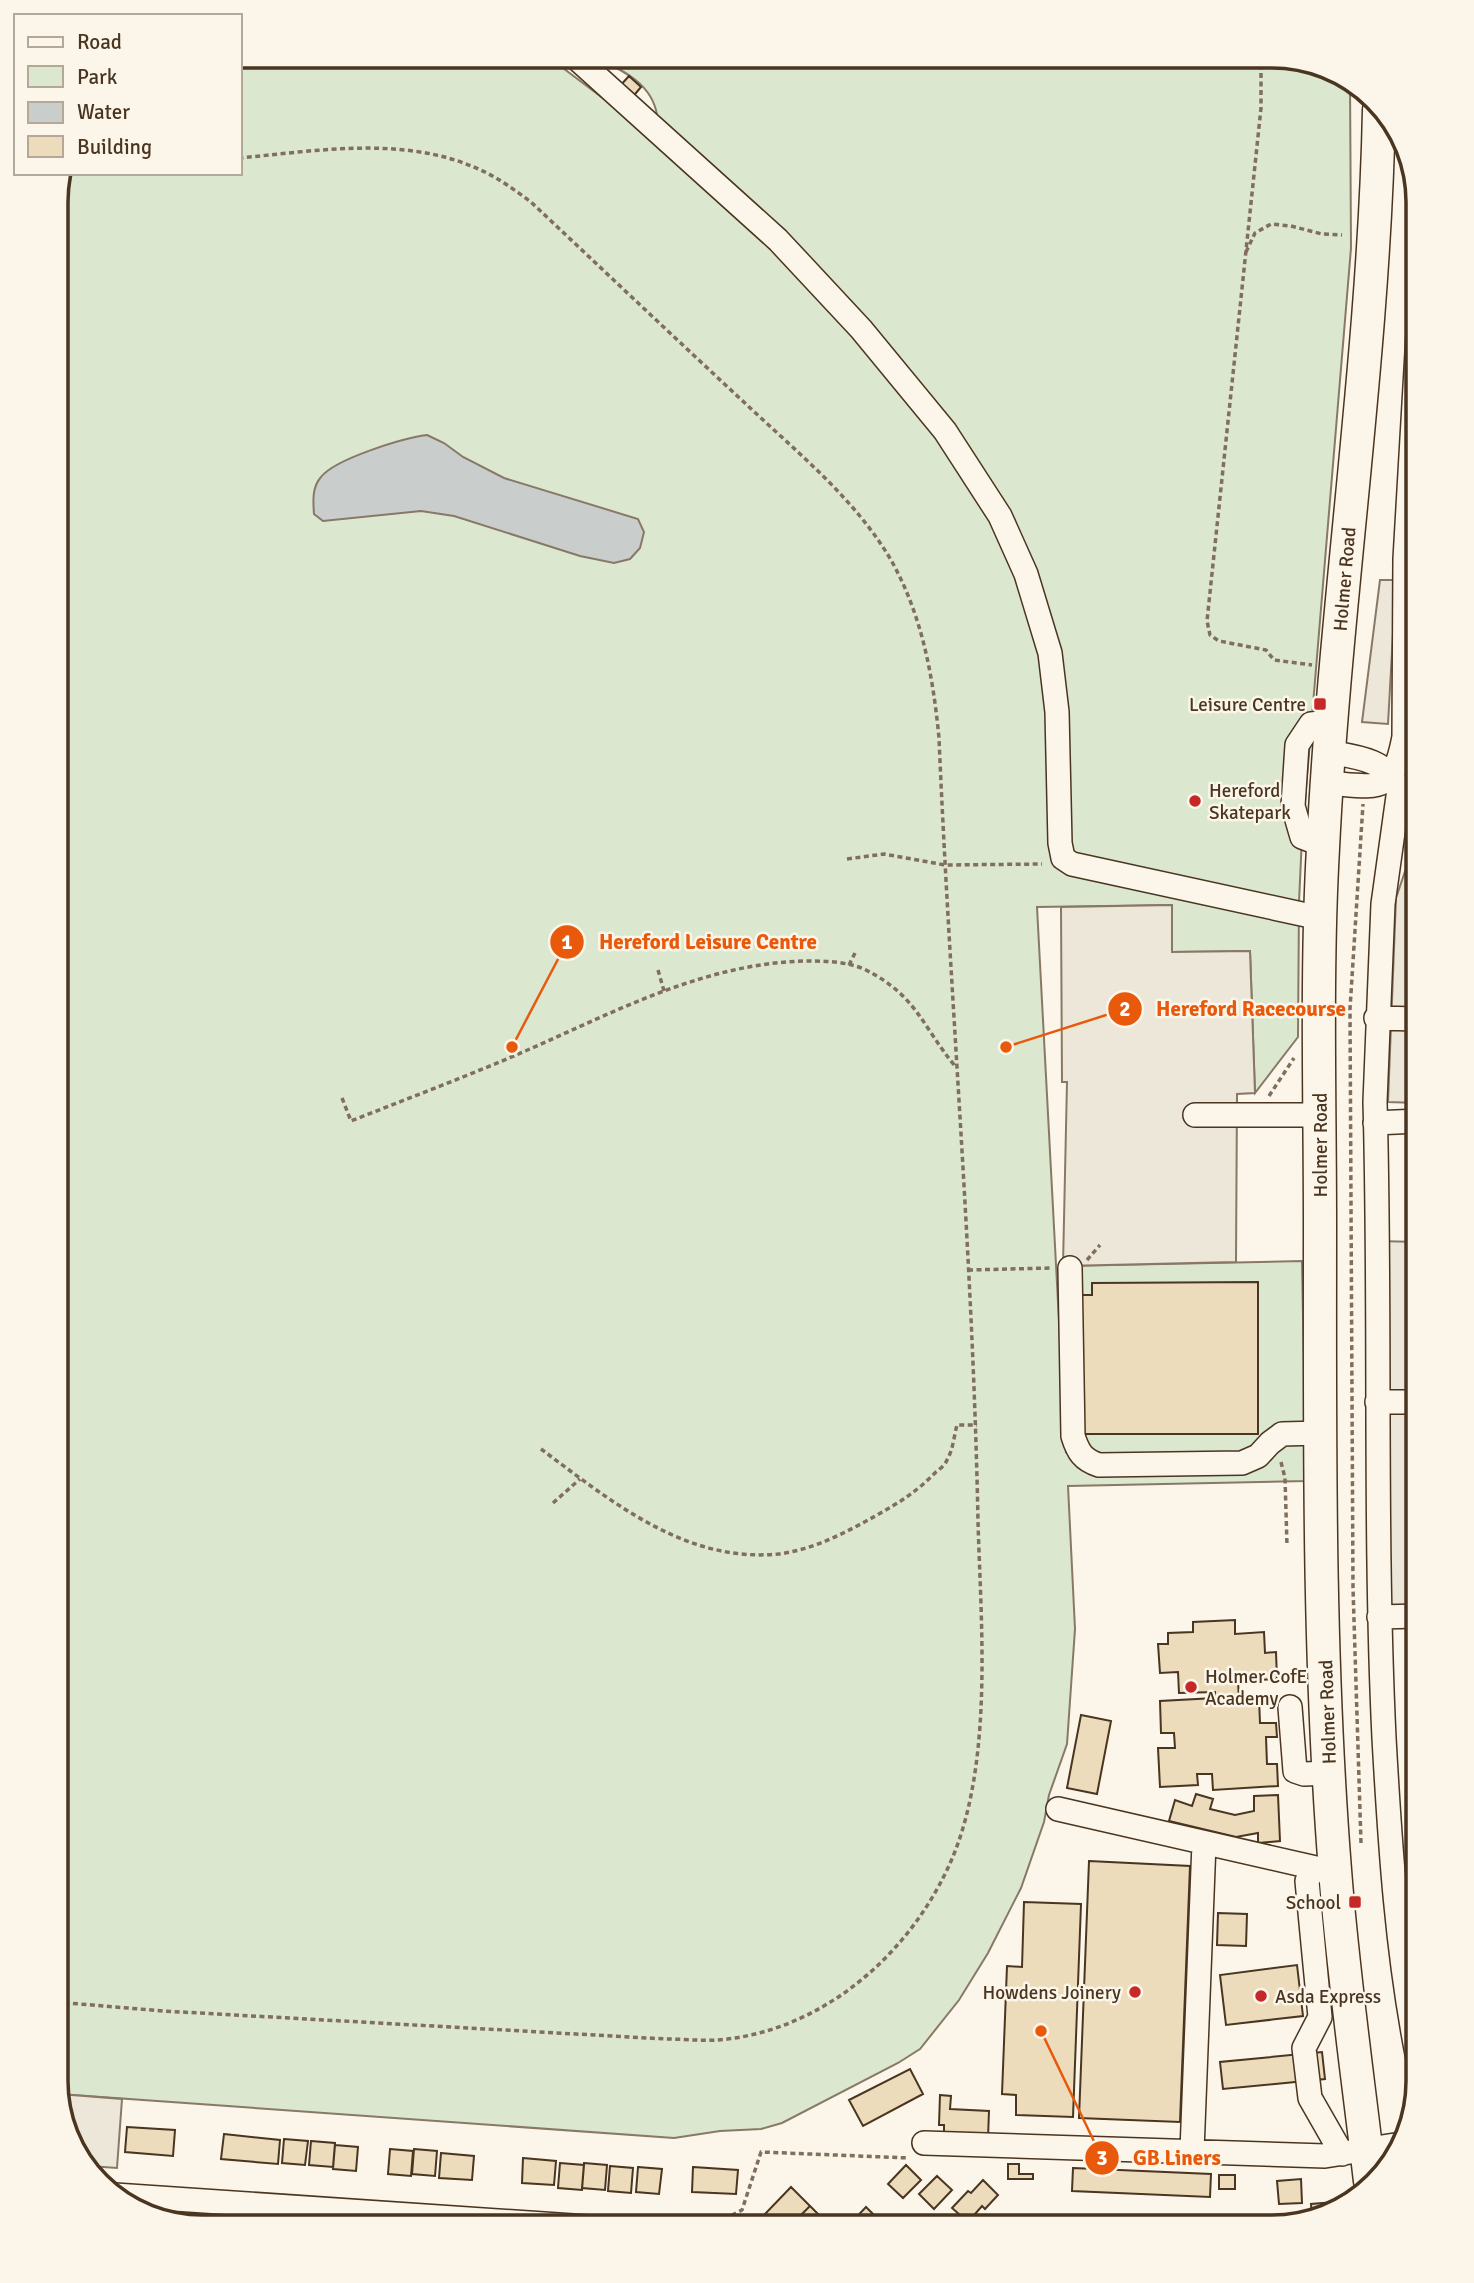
<svg xmlns="http://www.w3.org/2000/svg" width="1474" height="2283" font-family="Signika,sans-serif">
<style>
.green{fill:#dce7d0;stroke:#887966;stroke-width:2}
.parking{fill:#ede7d9;stroke:#887966;stroke-width:2}
.water{fill:#c9cecd;stroke:#887966;stroke-width:2}
.building{fill:#ecdcbc;stroke:#4a3520;stroke-width:2}
.lines{fill:none;stroke-linecap:round;stroke-linejoin:round}
.minor-casing{stroke:#4a3520;stroke-width:26}
.highway-casing{stroke:#4a3520;stroke-width:35}
.path{stroke:#7f6f5c;stroke-width:3.5;stroke-dasharray:5 3.5;stroke-linecap:butt}
.minor{stroke:#fbf6e9;stroke-width:23}
.highway{stroke:#fbf6e9;stroke-width:32}
.poi-dot{fill:#c62828;stroke:#fbf6e9;stroke-width:2.5}
.labels{text-anchor:middle;stroke-width:5;stroke-linejoin:round;paint-order:stroke}
.street-label{font-size:19px;fill:#4a3520;stroke:#fbf6e9}
.poi-label{font-size:19px;fill:#4a3520;stroke:#fbf6e9;text-anchor:end}
.rim{fill:none;stroke:#4a3520;stroke-width:3.5}
.leader{fill:none;stroke:#e8590c;stroke-width:2.5}
.callout-dot{fill:#e8590c;stroke:#fbf6e9;stroke-width:2.5}
.mark-label{font-size:21px;text-anchor:middle;font-weight:bold;fill:#fff}
.callout-label{font-size:21px;text-anchor:middle;font-weight:bold;fill:#e8590c;stroke:#fbf6e9;stroke-width:5;stroke-linejoin:round;paint-order:stroke}
</style>
<rect width="100%" height="100%" fill="#fbf6e9"/>
<path class="green" d="M240 56H547L657 139C664 93 635 76 599 59L598 56H1282L1350 80 1351 248 1302 837 1299 902 1298 1037 1255 1093 1250 951 1172 952V905L1037 907 1066 1453 1063 1266 1302 1261 1306 1481 1068 1486 1075 1629 1067 1744 1049 1795 1044 1822 1021 1888 988 1953 959 2000 920 2049 898 2063 782 2123 761 2129 720 2131 674 2138 59 2094 56 2081V193L61 173H240Z"/>
<path class="parking" d="M1380 580H1396L1388 724 1362 722Z
M1418 833V1103L1388 1102 1396 898Z
M1172 905V952L1250 951 1255 1093 1237 1094 1236 1262 1063 1266 1067 1082H1062L1061 907Z
M1377 1241 1418 1242V1616L1379 1617Z
M59 2094 122 2099 117 2168 89 2166 71 2146Z"/>
<path class="water" d="M427 435 444 443 463 457 504 478 638 519 644 532 640 548 630 559 614 563 580 556 454 516 421 511 323 521 314 514C313 501 312 487 321 477 335 459 403 438 427 435Z"/>
<path class="building" d="M629 76 641 87 631 99 619 87Z
M1258 1282V1434H1076V1295H1092V1283Z
M1235 1620V1634L1264 1632 1265 1653 1276 1652 1277 1679 1238 1681 1239 1699 1259 1698 1260 1723H1276L1277 1737H1266L1267 1764H1277L1278 1786 1213 1790 1212 1774H1197L1198 1785 1160 1787 1158 1748H1175L1174 1733H1161L1160 1701 1215 1698V1692L1179 1693 1178 1672 1160 1673 1158 1644H1168V1633L1193 1632V1622Z
M1081 1715 1111 1721 1097 1794 1067 1788Z
M1196 1794 1213 1799 1210 1809 1235 1815 1254 1811V1796L1278 1795 1280 1841 1258 1843V1833L1236 1837 1169 1821 1175 1800 1192 1806Z
M1089 1861 1190 1866 1180 2122 1079 2118Z
M1024 1902 1081 1904 1073 2117 1016 2115V2095L1002 2094 1007 1966 1022 1967Z
M1218 1913 1247 1914 1246 1946 1217 1945Z
M1297 1965 1303 2016 1226 2025 1220 1975Z
M1322 2052 1325 2079 1223 2089 1220 2062Z
M910 2069 923 2094 863 2126 849 2100Z
M940 2095 951 2096 950 2109 989 2111 988 2138 944 2136V2125H939Z
M127 2127 175 2130 173 2156 125 2152Z
M224 2134 280 2140 278 2164 221 2159Z
M284 2139 308 2141 305 2165 282 2163Z
M311 2141 335 2143 333 2167 309 2165Z
M335 2145 358 2147 356 2171 333 2169Z
M390 2149 413 2151 411 2176 388 2174Z
M414 2149 437 2151 435 2176 412 2174Z
M441 2153 474 2156 472 2180 439 2178Z
M523 2158 556 2161 554 2185 522 2183Z
M560 2163 584 2165 582 2190 558 2188Z
M584 2163 607 2165 605 2190 582 2188Z
M1008 2164H1019V2174H1033V2179H1008Z
M906 2165 921 2180 903 2198 888 2184Z
M610 2166 633 2168 631 2193 608 2191Z
M638 2167 662 2169 659 2194 636 2192Z
M693 2167 738 2170 736 2194 692 2192Z
M1073 2168 1211 2174 1210 2197 1072 2191Z
M1219 2175H1235V2189H1219Z
M937 2176 952 2190 934 2209 919 2194Z
M1301 2179 1302 2203 1279 2204 1277 2181Z
M983 2180 998 2195 985 2209 982 2206 968 2222 952 2208 968 2191 971 2193Z
M791 2187 810 2206 789 2227H778L765 2214Z
M1335 2202 1336 2212 1312 2218 1311 2204Z
M810 2206 829 2225 828 2227H789Z
M866 2207 881 2222 876 2227H849L848 2226Z
M207 2217 262 2221V2227H207Z"/>
<g class="lines">
<defs>
<path id="minor" d="M574 56 778 240 861 329 945 431 1000 516 1026 574 1050 653 1057 712 1060 843 1063 858 1072 864 1320 918
M1328 752C1357 757 1386 759 1399 789L1383 904 1375 1102C1381 1314 1374 1526 1384 1738 1390 1845 1397 1954 1418 2059
M1327 783C1379 787 1393 795 1404 737L1405 559 1418 335
M1323 845 1302 837 1293 806 1297 745 1311 724 1330 722
M1376 1018 1418 1019
M1195 1115H1320
M1375 1123 1418 1121
M1070 1268 1073 1436C1078 1452 1083 1460 1099 1465L1242 1463 1258 1456 1270 1443 1282 1434 1320 1433
M1377 1402H1418
M1379 1617 1418 1616
M1290 1707 1295 1771 1304 1774 1329 1773
M1058 1809 1329 1871
M1314 1868 1307 1881 1320 2017 1304 2048 1310 2098 1342 2154
M924 2143 1325 2156 1401 2144
M1192 2151 1204 1843
M115 2195 588 2227"/>
<path id="highway" d="M1370 2181C1358 2078 1343 1974 1335 1870 1318 1655 1320 1439 1320 1224 1320 1099 1316 973 1323 848 1335 602 1374 357 1379 110"/>
</defs>
<use href="#minor" class="minor-casing"/>
<use href="#highway" class="highway-casing"/>
<path class="path" d="M1261 56V108L1207 621 1210 635 1219 641 1266 650 1274 660 1312 665
M1246 252 1255 233 1271 224 1291 226 1322 234 1342 235
M847 859 884 854 945 865 1042 864
M849 965 855 953
M658 970 664 991
M1269 1096 1294 1058
M342 1098 351 1121C404 1100 457 1080 509 1058 606 1017 701 962 809 961 828 961 849 962 866 970 917 996 922 1026 955 1066
M1087 1260 1100 1245
M968 1270 1050 1268
M541 1449C611 1501 685 1563 778 1554 813 1550 847 1532 877 1515 902 1501 916 1492 936 1472 940 1469 945 1465 947 1460 953 1450 954 1436 957 1425H977
M1281 1462 1285 1478 1287 1545
M553 1503 580 1479
M1361 1843 1353 1588 1350 1009 1363 804
M56 2002 163 2011 666 2039C683 2039 701 2041 718 2040 817 2032 901 1962 944 1876 995 1777 981 1630 978 1522 973 1260 950 999 939 738 933 676 922 615 891 560 855 499 798 453 747 405 675 338 603 270 531 202 520 194 508 185 496 178 418 133 325 150 240 158
M709 2227 742 2210 761 2152 909 2158"/>
<use href="#minor" class="minor"/>
<use href="#highway" class="highway"/>
</g>
<g class="poi-dot">
<rect x="1313" y="697" width="14" height="14" rx="3.5"/>
<circle cx="1195" cy="801" r="7"/>
<circle cx="1191" cy="1687" r="7"/>
<rect x="1348" y="1895" width="14" height="14" rx="3.5"/>
<circle cx="1135" cy="1992" r="7"/>
<circle cx="1261" cy="1996" r="7"/>
</g>
<g class="labels">
<g class="street-label">
<text transform="translate(1344 579) rotate(-85)" y="7">Holmer Road</text>
<text transform="translate(1320 1145) rotate(-90)" y="7">Holmer Road</text>
<text transform="translate(1327 1712) rotate(-92)" y="7">Holmer Road</text>
</g>
<g class="poi-label">
<text x="1306" y="711">Leisure Centre</text>
<text x="1209" y="797" text-anchor="start">Hereford<tspan x="1209" dy="22">Skatepark</tspan></text>
<text x="1205" y="1683" text-anchor="start">Holmer CofE<tspan x="1205" dy="22">Academy</tspan></text>
<text x="1341" y="1909">School</text>
<text x="1121" y="1999">Howdens Joinery</text>
<text x="1275" y="2003" text-anchor="start">Asda Express</text>
</g>
</g>
<path d="M0 0H1474V2283H0ZM202 68H1272A134 134 0 0 1 1406 202V2081A134 134 0 0 1 1272 2215H202A134 134 0 0 1 68 2081V202A134 134 0 0 1 202 68Z" fill="#fbf6e9" fill-rule="evenodd"/>
<path class="rim" d="M202 68H1272A134 134 0 0 1 1406 202V2081A134 134 0 0 1 1272 2215H202A134 134 0 0 1 68 2081V202A134 134 0 0 1 202 68Z"/>
<path class="leader" d="M512 1047L567 942M1006 1047L1125 1009M1041 2031L1102 2158"/>
<g class="callout-dot">
<circle cx="512" cy="1047" r="7"/>
<circle cx="1006" cy="1047" r="7"/>
<circle cx="1041" cy="2031" r="7"/>
<circle cx="567" cy="942" r="18"/>
<circle cx="1125" cy="1009" r="18"/>
<circle cx="1102" cy="2158" r="18"/>
</g>
<g class="mark-label">
<text x="567" y="949">1</text>
<text x="1125" y="1016">2</text>
<text x="1102" y="2165">3</text>
</g>
<g class="callout-label">
<text x="708" y="949">Hereford Leisure Centre</text>
<text x="1251" y="1016">Hereford Racecourse</text>
<text x="1177" y="2165">GB Liners</text>
</g>
<rect x="14" y="14" width="228" height="161" fill="#fbf6e9" stroke="#b4a999" stroke-width="2"/>
<rect x="28" y="37" width="35" height="10" fill="#fbf6e9" stroke="#b4a999" stroke-width="2"/>
<text x="77" y="49" font-size="21" fill="#4a3520">Road</text>
<rect x="28" y="66" width="35" height="21" fill="#dce7d0" stroke="#b4a999" stroke-width="2"/>
<text x="77" y="84" font-size="21" fill="#4a3520">Park</text>
<rect x="28" y="102" width="35" height="21" fill="#c9cecd" stroke="#b4a999" stroke-width="2"/>
<text x="77" y="119" font-size="21" fill="#4a3520">Water</text>
<rect x="28" y="136" width="35" height="21" fill="#ecdcbc" stroke="#b4a999" stroke-width="2"/>
<text x="77" y="154" font-size="21" fill="#4a3520">Building</text>
</svg>
